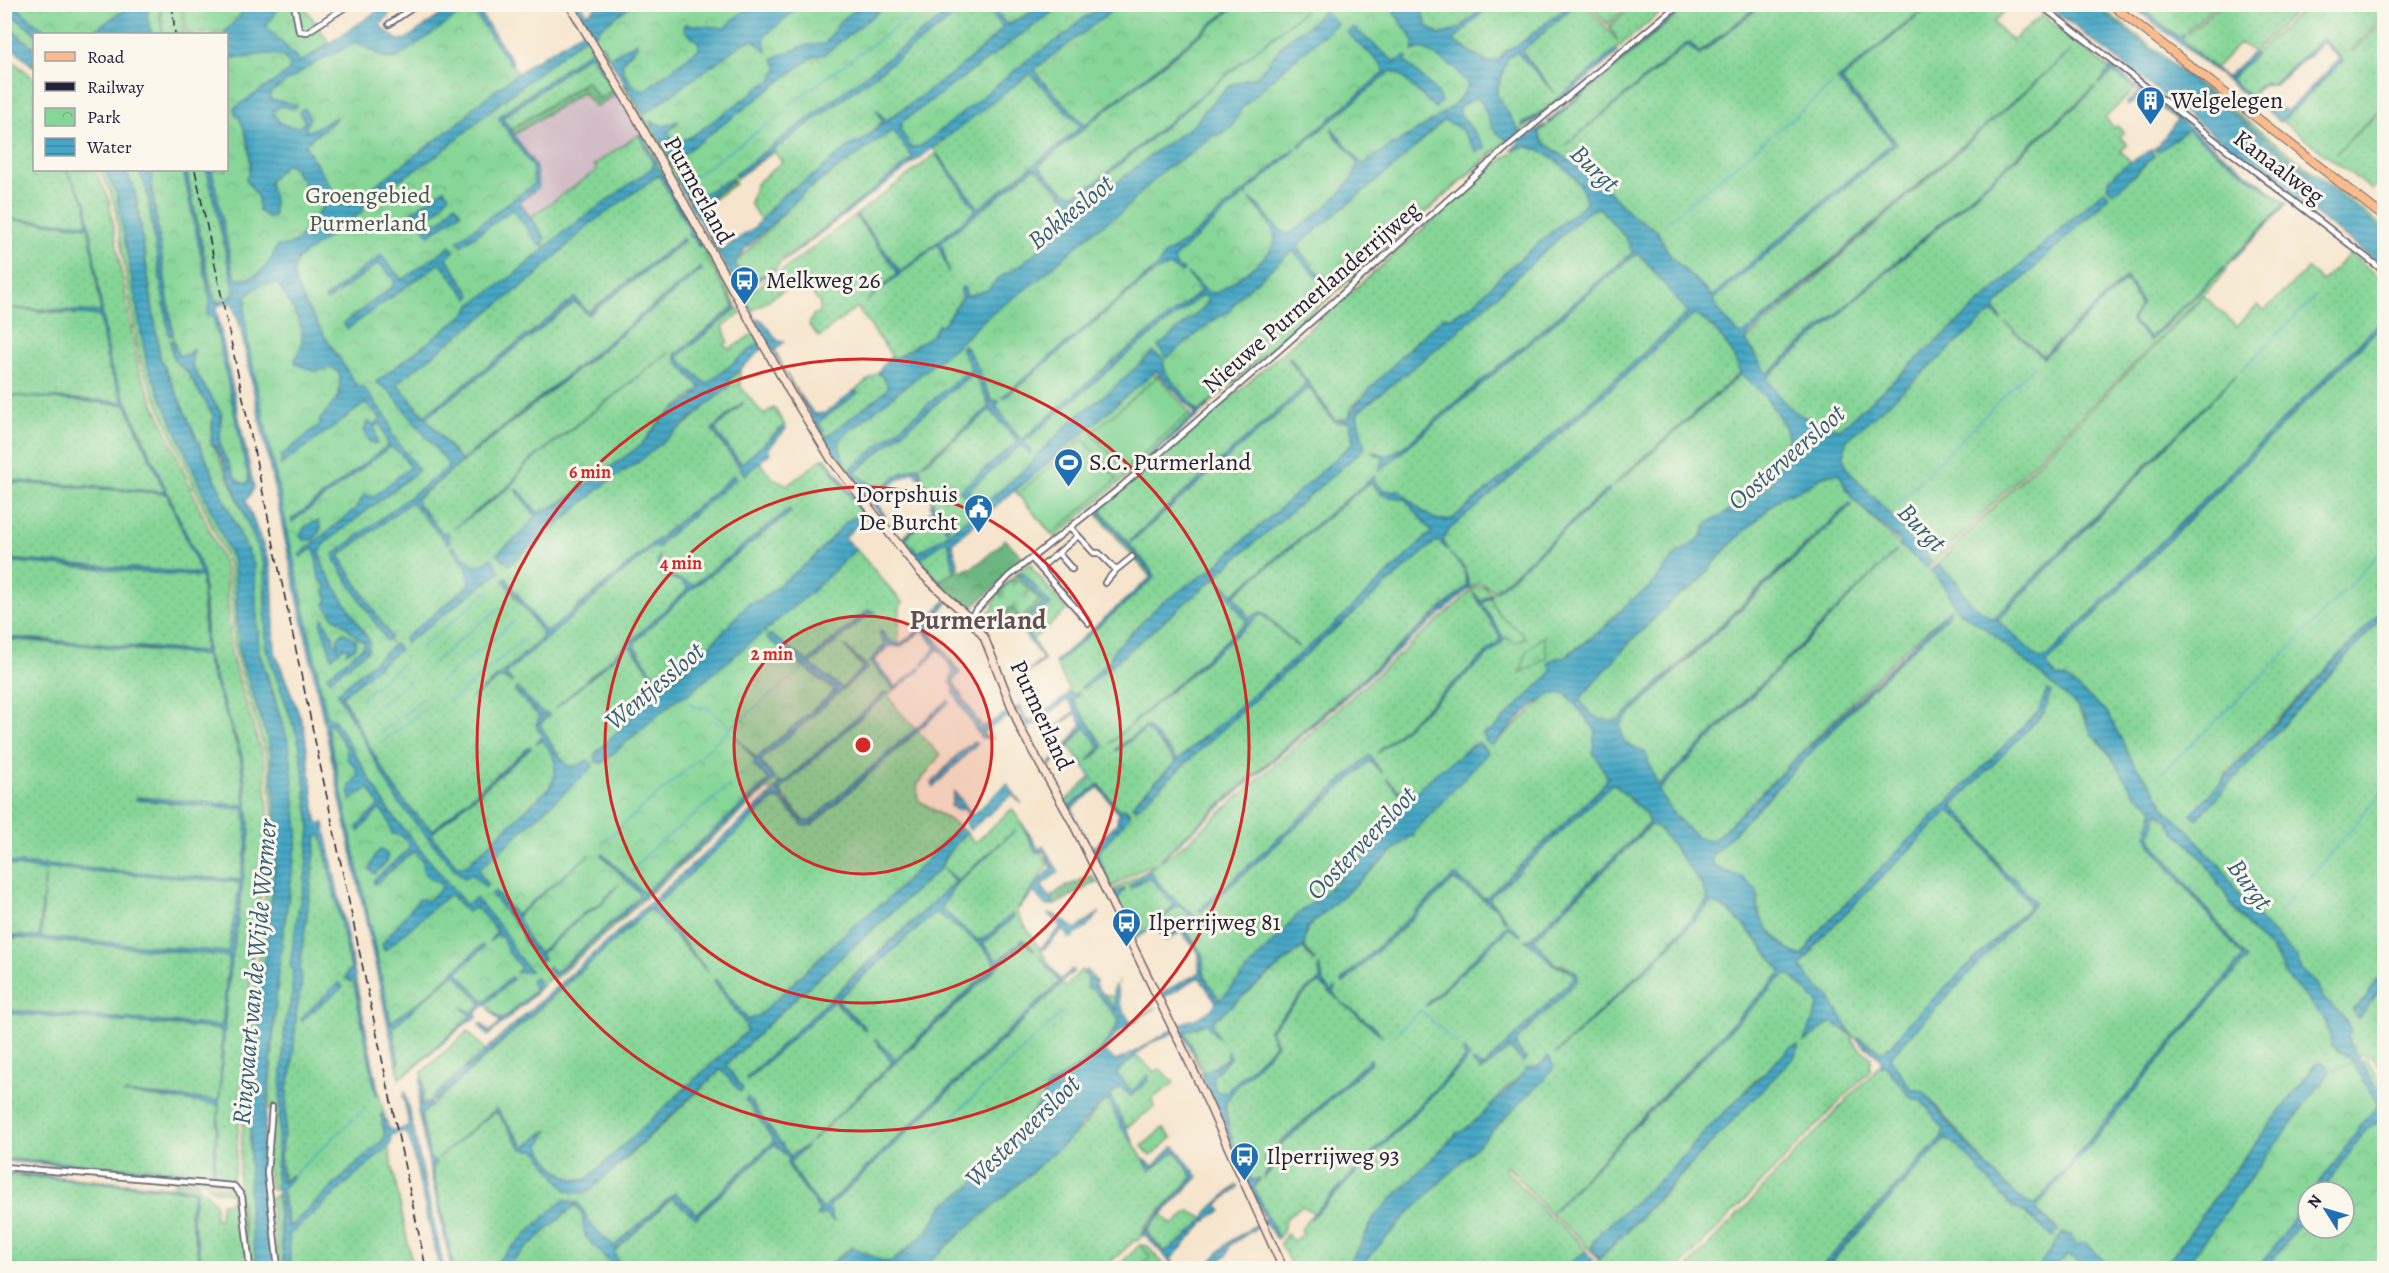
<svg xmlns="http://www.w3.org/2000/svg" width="2389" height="1273" font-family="Alegreya,serif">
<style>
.industrial{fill:#d2bdc6}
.grass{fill:url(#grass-dots);stroke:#547c69;stroke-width:1.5;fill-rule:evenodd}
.forest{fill:url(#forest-crowns);stroke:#476c5e;stroke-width:1.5}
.wetland{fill:url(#wetland-marsh);stroke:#547c69;stroke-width:1.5}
.cemetery{fill:url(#cemetery-stones);stroke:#547c69;stroke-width:1.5}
.park{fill:url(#park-crowns);stroke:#547c69;stroke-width:1.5;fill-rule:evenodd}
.garden{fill:#85d697;stroke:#547c69;stroke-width:1.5}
.water{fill:url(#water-rules);stroke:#346480;stroke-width:1.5}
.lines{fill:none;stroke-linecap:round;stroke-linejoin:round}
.stream{stroke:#45a7c5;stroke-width:1.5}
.street-casing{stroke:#6c666e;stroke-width:8}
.secondary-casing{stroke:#6c666e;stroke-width:10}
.primary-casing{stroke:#6c666e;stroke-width:10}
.street{stroke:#fff;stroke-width:4.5}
.secondary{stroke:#fde4d1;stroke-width:7}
.primary{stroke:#fbbb8c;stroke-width:8}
.rail{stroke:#22223b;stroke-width:1.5;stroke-dasharray:9 4.5;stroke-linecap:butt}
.ring{fill:none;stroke:#d62828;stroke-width:3}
.labels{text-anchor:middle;stroke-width:6;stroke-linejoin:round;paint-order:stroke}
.poi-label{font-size:24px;fill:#22223b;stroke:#fbf7ec;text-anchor:start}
.street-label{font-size:24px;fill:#22223b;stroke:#fbf7ec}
.park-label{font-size:24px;fill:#405857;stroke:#fbf7ec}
.water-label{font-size:26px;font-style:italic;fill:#325e79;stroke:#fbf7ec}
.quarter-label{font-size:27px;font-weight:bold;fill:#605056;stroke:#fbf7ec}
.centre{fill:#d62828;stroke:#fbf7ec;stroke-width:3}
.ring-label{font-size:18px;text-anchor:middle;font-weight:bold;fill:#d62828;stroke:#fbf7ec;stroke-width:6;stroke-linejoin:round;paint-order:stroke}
</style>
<defs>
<pattern id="grass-dots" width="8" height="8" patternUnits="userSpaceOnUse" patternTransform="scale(1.5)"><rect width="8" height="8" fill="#85d697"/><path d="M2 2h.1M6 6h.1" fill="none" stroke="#73b783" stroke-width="1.8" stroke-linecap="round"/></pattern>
<pattern id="forest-crowns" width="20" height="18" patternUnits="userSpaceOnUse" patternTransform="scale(1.5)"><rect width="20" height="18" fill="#6cb780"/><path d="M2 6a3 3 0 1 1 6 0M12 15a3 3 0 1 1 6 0" fill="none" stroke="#58946a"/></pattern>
<pattern id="wetland-marsh" width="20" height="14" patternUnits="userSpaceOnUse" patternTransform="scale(1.5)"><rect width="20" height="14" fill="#85d697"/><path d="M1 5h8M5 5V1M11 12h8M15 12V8" fill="none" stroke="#73b783"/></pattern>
<pattern id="cemetery-stones" width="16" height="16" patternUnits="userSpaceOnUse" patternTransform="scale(1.5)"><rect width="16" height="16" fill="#85d697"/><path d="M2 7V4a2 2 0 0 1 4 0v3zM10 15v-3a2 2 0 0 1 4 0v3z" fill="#73b783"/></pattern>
<pattern id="park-crowns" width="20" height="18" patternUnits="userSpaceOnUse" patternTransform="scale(1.5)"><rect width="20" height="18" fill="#85d697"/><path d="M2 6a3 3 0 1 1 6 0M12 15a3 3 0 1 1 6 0" fill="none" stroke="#73b783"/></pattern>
<pattern id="water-rules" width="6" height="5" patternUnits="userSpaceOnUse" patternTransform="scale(1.5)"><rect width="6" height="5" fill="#45a7c5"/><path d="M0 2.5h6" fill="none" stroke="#3988a1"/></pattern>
</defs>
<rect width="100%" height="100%" fill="#fbf7ec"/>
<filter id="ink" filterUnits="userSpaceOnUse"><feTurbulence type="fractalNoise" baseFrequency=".0167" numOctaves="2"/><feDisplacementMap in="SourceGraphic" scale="12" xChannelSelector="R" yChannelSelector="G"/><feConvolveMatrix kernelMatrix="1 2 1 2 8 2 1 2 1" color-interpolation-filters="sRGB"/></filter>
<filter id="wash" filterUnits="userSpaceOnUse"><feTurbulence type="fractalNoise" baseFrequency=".008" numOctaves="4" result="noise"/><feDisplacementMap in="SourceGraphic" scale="24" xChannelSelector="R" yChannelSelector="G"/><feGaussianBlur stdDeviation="1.35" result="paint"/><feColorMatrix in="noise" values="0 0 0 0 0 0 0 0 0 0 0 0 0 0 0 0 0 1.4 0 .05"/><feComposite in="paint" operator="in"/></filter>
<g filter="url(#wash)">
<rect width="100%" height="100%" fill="#f6e5cc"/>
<path class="industrial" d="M583 92 595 107 617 94 622 98 641 133 595 164 597 170 531 217 520 202 514 135Z"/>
<path class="grass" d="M1353 4 1297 248 1515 135 1516 137 1490 156 1199 413 1165 364 945 536C951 547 951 558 955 568L957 563 959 569 937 583 899 541 934 510 919 466 900 474 879 489 843 468 845 466 840 438 823 439 813 424 878 372 886 381 891 396 1071 254 1069 215 1056 234 1021 265 997 279 988 290 967 296 964 287 961 299 943 325H938L930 337 894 359 857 307 819 337 809 325 813 315 819 312 820 304 802 278 752 311 745 296 790 265 937 153 931 146 782 260 776 269 747 284 735 263 806 191 894 130 909 150 1017 37ZM986 398 994 402 1019 438 990 410 924 465 988 408Z
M160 5H181L184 34H163Z
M801 5H986L1003 28 957 72 880 124 862 141 852 144 817 173 784 194 760 220 750 203 756 184 782 162 774 152 698 205 687 199 689 190 678 177 677 182 623 84 628 86Z
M1419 5H1485L1459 29 1439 35 1428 27Z
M1490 5H1569L1521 43 1504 52 1500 60 1487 62 1453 41 1454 37Z
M1575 5H1586L1618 41 1609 26 1634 5H1669L1542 112 1522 124 1524 126 1552 108 1520 133 1496 93 1508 57 1511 53 1517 52 1555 93 1522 51Z
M1590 5H1631L1607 24Z
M1689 5H1759L1699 53 1690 42 1687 43 1566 145 1687 45 1699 55 1762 5H1928L1838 80 1892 141 1891 144 1712 296 1671 257 1657 231 1630 213 1600 183 1542 141 1539 132Z
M1930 5H2012L1993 22 2012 41 2042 15 2110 69 2098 85 2113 72 2136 88 2105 118 2114 128 2117 126 2124 132 2120 137 2127 144 2121 151 2131 162 2110 179 2107 186 2113 192 2152 153 2151 150 2187 129 2285 204 2229 262 2226 271 2201 297 1932 564 1926 553 1847 469 1844 458 1846 441 1992 311 2002 319 1994 309 1998 303 2055 246 2101 206 2104 190 1840 429C1805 422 1785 410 1767 378L2085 98 2095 87 1771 372 1767 374 1746 341 2071 51 1747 333 1741 336 1717 309 1712 300 1896 143 1841 80ZM2225 267 2150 341 2131 321 2141 305 2126 280 2043 358 2006 323 2043 356 2126 277 2142 303 2132 320 2150 338Z
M2094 5H2098L2384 227V231Z
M2135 5H2216L2187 31 2188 33 2220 5H2303L2257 48 2259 50 2308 5H2384V16L2351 50 2353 51 2384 20V105L2335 154 2384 108V178L2372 190 2282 121 2343 61 2323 38 2273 84 2263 83 2251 97 2230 80 2254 52 2240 43 2214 69 2182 39Z
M4 10 37 34H34V48L5 24Z
M586 36 622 98 617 94 591 49 500 115 485 221 543 245 545 238 531 217 597 170 594 165 641 133 644 134 741 314 723 326 728 342 724 345 730 349 754 333 760 342 706 385 677 357 736 309 703 251 734 307 675 355 701 388 662 419 641 445 559 504 538 513 518 489 516 491 536 516 519 536 498 553 509 565 610 480 640 461 652 448 695 417 740 369V386L763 414 774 408 785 425 742 464 714 429 744 403 712 430 745 475 760 462 772 478 788 485 823 458 861 512 845 523 811 560 760 600 748 604 732 623 671 682 658 680 650 698 594 755 689 692 814 590 856 549 903 603 900 606 898 645 888 640 882 631 880 633 884 645 870 662 890 683 893 691 888 694 897 709 917 730 809 822 804 821 779 790 784 785 887 694 783 783 778 782 779 788 765 791 554 980 522 944 586 761 576 766H568L555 751 540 724 549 715 547 713 543 714 517 689 515 692 540 717 536 725 542 736 537 744 542 740C556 753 560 772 549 788L468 864 459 868 431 834 531 748 433 830C392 800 367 739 342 696L399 649 337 693 295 265ZM641 135 701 245 698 246 693 237 688 235 690 231 659 175 591 223 534 277 396 383 424 416 575 298 588 312 683 239 684 242 588 315 575 302 426 418 461 461 700 268 701 270 417 499V503L450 542 448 543 411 502 339 556 355 582 334 559 400 362 540 254 561 234 652 168 654 163ZM669 353 522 468 514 483 453 529 511 484 525 465ZM734 475 736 478 661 542 660 548 653 547 509 671 506 675 512 682 501 677 473 698 541 639 543 634 503 580 506 578 542 628 546 631 553 628ZM453 546 472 565 479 567 488 562 500 572 406 642 404 639 469 585 467 567 451 548ZM868 610 876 613 869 614 810 664 842 688 863 668 845 646 867 666 760 761 774 779 772 782 556 974 772 746 771 635 808 662ZM644 633 633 645 654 676 631 647H627L555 708 625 646Z
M4 54 34 78V170H95L109 200 138 367 226 568 231 653 265 765 269 825 253 953 235 1169 231 1183 174 1179 173 1173H180L5 1160V864L35 866 5 862V639L207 654 204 595 205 648 202 652 5 637Z
M590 54 612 90 599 99 586 82 511 129 502 119Z
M1522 146C1547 149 1584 178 1586 203L1502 274 1474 304 1451 317H1443L1401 355 1397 364 1352 407 1349 418 1335 420 1290 357 1288 358 1306 382 1301 390 1130 540 1307 388 1311 390 1331 418 1338 423 1350 421 1353 443 1214 567 1159 605 1115 649 1109 661 1081 688 1215 578 1218 580V574L1364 448 1357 415 1360 410 1448 340 1589 211 1599 208 1625 237 1633 252 1405 446 1389 456 1371 453 1384 458 1378 472 1632 257 1637 254 1642 257 1688 313 1529 456 1452 519C1433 527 1412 501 1398 491 1387 492 1375 490 1374 477L1233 594 1222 583 1247 622 1110 743 1260 615 1262 614 1299 648 1260 612 1249 618 1234 595 1365 486 1371 483 1382 495 1405 499 1432 532 1329 630 1331 633 1434 543 1438 541 1447 549 1443 540 1449 530 1532 459 1694 314C1715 324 1734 351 1740 373L1620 478 1613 487 1741 374 1765 396 1779 417 1787 431 1789 444 1770 485 1707 524 1702 536 1685 550 1679 551 1648 589 1611 618 1604 628 1559 660 1548 676 1491 731 1484 733 1493 745 1550 694 1566 693 1595 729 1593 752 1608 778 1601 788 1485 899 1456 876 1452 878 1341 981 1344 983 1454 879 1497 909 1505 921 1498 908 1489 899 1613 783 1645 813 1649 823 1529 940 1524 939C1535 946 1542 954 1551 963 1558 968 1567 968 1575 974L1573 980 1482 1068 1474 1061 1484 1070 1510 1048 1523 1062 1526 1059 1515 1046 1517 1040 1578 980V975L1566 966 1555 964 1534 939 1650 826 1654 825 1660 830 1701 883 1708 900 1660 954 1555 1054 1656 961 1711 902C1735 906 1765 953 1782 972L1551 1212 1783 976 1790 975 1819 1004 1804 1041 1832 1022 1851 1035 1829 996 1809 979 1801 966 1822 937 1949 810 1969 827 2001 872 2026 898 2029 907 1917 1015 1895 1042 1882 1052 1852 1036 1853 1042 1871 1058 1870 1070 1679 1268H1604L1581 1239 1550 1214 1507 1165 1505 1169 1548 1216 1578 1240 1586 1251 1563 1268H1359L1405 1217 1553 1069 1548 1057C1537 1071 1519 1075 1506 1088 1494 1100 1474 1130 1457 1133L1375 1216 1356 1253 1343 1268H1293L1280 1243 1287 1234 1293 1241 1303 1234 1301 1230 1310 1217 1312 1218 1470 1057 1463 1050 1465 1058 1314 1213 1302 1206 1285 1219 1283 1232 1278 1238 1254 1188 1260 1180H1252C1236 1160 1222 1116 1227 1092L1221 1093 1215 1090 1212 1077 1231 1057 1228 1053V1058L1206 1072 1201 1073 1202 1067 1185 1032 1206 1023 1219 1039 1212 1022 1303 947 1316 962 1304 946 1307 928 1410 836H1414V832L1433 811 1473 744 1408 799 1387 779 1404 799 1387 834 1320 897 1298 914 1225 998 1220 1000C1204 987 1205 970 1200 952 1196 941 1186 936 1185 923L1167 938 1154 924 1138 936 1132 931 1117 900 1125 889 1112 894 1127 926 1109 892C1136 878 1161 862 1186 843L1477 586 1485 587 1491 594 1481 601 1473 592 1501 637 1498 642 1378 752 1503 642V637L1482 603 1495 591 1478 582 1471 589 1469 584 1187 834 1156 865 1144 867 1107 890 1097 863 1108 887 1111 885 1099 857 1100 850 1130 813 1125 808 1119 811 1099 784 1069 806 1074 815 1065 801 1091 777 1069 746 1085 727 1100 747 1088 761 1102 749 1103 745 1072 700 1079 695 1071 693 1056 664 1151 578 1095 512 1233 396 1500 161ZM1147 726 1178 760 1206 734 1194 754 1136 809 1138 798 1176 762 1146 729 1116 751ZM1340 788 1200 913 1269 847ZM1799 1048 1667 1191 1599 1259 1591 1248 1594 1239 1669 1172 1756 1079ZM1370 1060 1372 1062 1268 1157 1273 1168 1262 1176 1270 1168 1264 1158Z
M99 170H105L117 195 147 365 234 563 239 653 270 746 278 833 261 996 256 1073 251 1089 249 1213 257 1268H251L238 1186 252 1013 273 825 269 765 235 653 229 565 140 362 115 208 110 191Z
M124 170H139L145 180 169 335H173L151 183 145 170H171L216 319 249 481 246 484 237 481 220 446 222 417 176 353 173 341 170 342 174 360 188 373 213 415 211 439 264 560 266 648 299 741 305 787 310 826 305 882 298 911 292 996 285 1024 276 1172 277 1190H271L267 1163 272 1109H269V1097L279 963 298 832 275 697 259 652 254 565 160 357 137 200 134 187Z
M186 170H207L235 292C230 298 222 305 214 300Z
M2350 254 2384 280V318L2047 657 2040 660 1997 621 2237 374 1993 619 1970 603 1957 582 1940 566 1934 567 2204 296 2237 326 2258 305 2264 311 2308 269 2322 281Z
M2384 323V608L2225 775 2197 819 2384 615V970L2365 999 2353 1010 2357 1019 2384 985V1076C2378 1065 2372 1050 2357 1056L2347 1040 2351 1030 2341 1014 2323 998 2316 982 2301 971 2296 956 2260 920 2236 890 2220 864 2209 856 2190 831 2168 813 2151 784 2134 764 2107 712 2065 678 2056 676 2046 664Z
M1152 374 1158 376 1193 419 1055 538 1015 491Z
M1832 473 1839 474 1852 498 1900 546 1929 567 1947 590 1956 609 1989 631 2076 705 2091 731 2125 775 2133 792 2168 820 2174 831 2202 858 2235 910 2256 936 2270 945 2284 973 2322 1014 2336 1050 2349 1057 2353 1063 2308 1192 2259 1268 2318 1062 2228 1179 2164 1268H2111C2090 1252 2085 1241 2055 1243L2037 1268H1826L1945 1138 1962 1150 2011 1206 2024 1212 2052 1236 2054 1225 2006 1188 1924 1092 1910 1088 1890 1057 2032 906 2017 881 2002 870 1972 826 1952 806 2044 713V699L2039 711 1832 917 1816 935 1803 956C1787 953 1760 924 1758 908 1756 901 1760 896 1756 889L1735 875 1714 867 1711 857 1875 685 1948 616 1950 609 1900 654 1714 840C1695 846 1666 806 1659 790L1897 550 1658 787 1645 752C1623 746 1623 747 1619 724L1850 503 1619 720C1599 723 1588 715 1580 699L1628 644 1679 594 1688 591 1700 581 1724 551 1781 497Z
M1028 564 1033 565 1031 567 1067 610 1031 641 1024 627 1050 604 1018 572Z
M918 731 940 755 917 786 918 800 960 827 886 901C840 932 801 978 759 1016L748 1020 715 979 746 1025V1032L587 1179C568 1185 545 1162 539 1145L548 1131 541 1134 525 1147 496 1109 438 1158 493 1113 499 1114 522 1149 536 1150 566 1190 614 1170 722 1069 740 1091 742 1090 726 1065 786 1007 941 868 945 857 966 832 975 843 1012 809 1049 864 1016 912 1065 988 1081 970 1088 976 1087 987 1115 998 1116 1010 1101 994 1119 1019 1117 1026 1100 1051 1047 1087 1041 1103 1025 1120 998 1160 974 1184 944 1204 927 1232 891 1262C876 1263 865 1248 850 1248L825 1268H623L616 1258 615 1251 672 1198 696 1217 774 1144 789 1158 787 1164 820 1210 819 1217 825 1213 833 1221 829 1207 1060 985 824 1208H821L790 1165V1161L806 1146 790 1156 747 1098 774 1141 696 1214 675 1193 614 1246 593 1227 584 1214 585 1236 615 1268H504L577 1203 565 1199 490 1268H454L432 1169 435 1161 430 1160 421 1115 650 909 707 972 654 906 774 799H779L804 825H812ZM1009 836 955 885 941 909 978 940 998 932 983 944 998 961 1022 940 1026 941 1035 951 1024 942 811 1142 892 1063 875 1039 896 1059 996 964 983 947 939 914H934L840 997 839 1001 867 1031 842 1010 836 1002H833L746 1080 841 990 848 980 955 882 944 869 958 880Z
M321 833 351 968 346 975 354 984 376 1094H379L384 1114 381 1115 385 1138 289 1227 282 1190 284 1186 280 1155 286 1120 287 1087 292 1071 296 1015 302 980 300 968 317 836Z
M455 973 483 1004 472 1013 462 1008 471 1016 399 1079 393 1027Z
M468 1031 486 1050 422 1108 424 1088 422 1072Z
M1133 1058H1139L1154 1072 1160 1069 1174 1083 1152 1099 1154 1107 1126 1128 1110 1096 1120 1087 1132 1091 1116 1073Z
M2366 1059 2384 1085V1098L2360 1060Z
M1880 1065H1885L1911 1098 1920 1100 1927 1107 1944 1130 1941 1138 1820 1268H1687Z
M1108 1100 1150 1171 1176 1151 1194 1175 1144 1228 1143 1235 1137 1241 1135 1240 1104 1268H922L1083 1127 1103 1102Z
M388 1145 413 1268H290L289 1235Z
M4 1174 187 1189 173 1186 174 1182 197 1183 215 1203V1219H220L221 1203 231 1202 232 1193 214 1191 207 1185 228 1187 239 1195 248 1268H5Z
M278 1194 277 1200 284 1268H279L270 1199Z
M1190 1211 1205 1219 1185 1238 1164 1253 1146 1232 1162 1214 1172 1225Z
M1140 1245 1148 1246 1167 1268H1139L1150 1258Z"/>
<path class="forest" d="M587 81 599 99 612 90 617 94 595 107 583 92 514 135 511 129Z
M734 181 735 184 706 205 709 226 706 229 698 205Z
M1005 539 1024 559 971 609 965 611 938 582C952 573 954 572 967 569 977 567 998 547 1005 539Z
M1015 575 1023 577 1045 603 1022 622 1004 615 1011 607 1023 617 1039 599 996 592Z
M1091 875 1097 882 1055 905 1050 898C1064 883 1074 885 1091 875Z"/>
<path class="wetland" d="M1491 597C1494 613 1508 624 1522 632L1524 639 1515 643 1503 637 1482 603Z
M1544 636 1547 658 1520 674 1527 650Z"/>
<path class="cemetery" d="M1009 581H1019L1039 600 1022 618 1011 607 993 622 984 617 995 606 992 603 996 598 993 595 996 592 1000 594Z"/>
<path class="park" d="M11 5H159L162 34H48Z
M183 5H303L333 48 364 28 399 51 472 5 521 78 623 5H967L694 205 602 44 501 116 500 119 532 163 536 186 515 203 551 254 389 380 455 465 336 556 394 648 340 695 399 802 464 876 753 624 838 689 757 762 772 779 502 1022 455 971 390 1027 209 170H226V34H187Z
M989 5H1404L1480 79 1512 135 1196 414 1152 366 982 513 963 491 1024 443 1000 413 976 371 851 472 828 441 1087 214 1063 195 1039 166 1085 128 1028 69 921 147H910L893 123 1011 32Z
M145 170H185L249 481 244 485C223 473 215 437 222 415L193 368 176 353 151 183Z
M2359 1060 2384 1098V1268H2165L2314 1066 2322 1062 2336 1070ZM2308 1192H2344V1228H2308Z
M2063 1233 2070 1235 2073 1243 2081 1246 2086 1243C2096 1251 2100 1260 2110 1268H2037Z"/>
<path class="garden" d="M1158 376 1190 413 1125 470 1092 433Z
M1083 439 1117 479 1052 534 1018 494Z
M1163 1128 1172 1138 1151 1156 1142 1146Z
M1140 1245 1151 1257 1139 1268H1116Z"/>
<path class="water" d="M488 4 496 5 482 16 513 62 510 64 475 14Z
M753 4 801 5 766 35 764 40 767 52 753 40 742 44 645 114 600 45 610 57 637 42V46C633 51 626 56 624 61 619 71 632 85 639 90H644L699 49V43L684 30 685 24 725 28 737 16Z
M4 5H15L31 20 54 34H37L5 10Z
M131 5H149L147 16 152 34H89Z
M239 5H281L266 26 301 62 387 5H396L380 26 398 40 406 39 455 5H473L397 58 387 59 356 42 310 66 270 93V99L297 105 294 109 281 106 273 111C277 124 288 129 301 126L305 121 299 112 304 108 310 118 306 128 307 132 337 117C329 129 315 133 306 144L307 149 336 196 343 201 353 202 466 117 472 108 533 62 589 28 574 5H582L587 14 599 5H632L599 29 598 33 586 36 495 107 437 156 365 202 362 212 298 259C296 264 293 271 294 277 297 297 344 365 357 386L363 387 388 419 392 435 419 470 324 544 320 554 325 571 370 642 368 650 330 680 327 676 363 647 365 642C352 638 350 625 333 617L325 604 328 599 324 590 327 587 319 579 315 550 313 548 301 557 299 555 355 509 365 494 373 497 410 467 400 453 390 447 292 522 291 520 388 445 380 423 375 426 377 444 370 442 364 431 367 421 374 425 381 419 366 403 281 465V456L321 423 319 421 339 396 340 375 334 368 314 371 296 364 295 359C314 332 292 309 278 284H261L247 296 245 311 248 344 327 717 334 719 389 811 466 905 476 898 508 936 512 948 530 971 516 973 521 968 508 952 502 937 498 935 489 942 497 931 476 907 467 912 450 894 384 951 382 944 419 899 428 900 441 889 442 885C430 877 421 878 423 861L414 851 375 884 373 881 408 850 409 844 401 835 392 834 388 819 380 809 359 831 357 827 379 805 369 788 351 800C347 788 350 784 358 776L355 766 347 759 346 747 330 723 327 724 391 1022 429 994 482 945 484 947 457 972 482 999 486 1000 511 977 513 979 476 1013 477 1018 470 1020 406 1075 471 1016 461 1007 473 1013 482 1004 454 973 393 1027 399 1063H396L239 322 232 303 219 305 216 309 254 488 246 501 269 561 272 576 275 652 304 727 317 824 324 823 379 1094H376L354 984 345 978 351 968 321 834 317 836 300 968 302 980 296 1015 292 1071 287 1087 286 1120 280 1155 282 1182 291 1175 292 1177 282 1190 287 1224 289 1227 385 1138 381 1115 384 1114 389 1129C396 1131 403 1130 409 1124L403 1096 405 1092 444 1268H439L409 1136 403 1132 391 1135V1144L289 1235 290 1268H284L276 1172 285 1024 292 996 293 971 290 965 298 911 305 882 310 826 305 787 299 741 266 648 265 566 222 459 216 447 211 444 213 415 188 373 174 360 170 341H173L179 356 188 354 192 349 194 351 192 359 193 368 221 413 220 446 237 481 246 484 249 481 214 319 207 315 210 300 183 170H186L210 285 216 302 230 299 235 292 207 170H212L233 272 238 279C259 282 271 262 277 246H289L298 240 328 200V195L308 190 291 165H285L269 182 274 200V216L270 219 259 211 258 198 246 179C255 167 246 122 235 113L234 108 287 73 290 67C282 40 244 65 227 56L226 34H223L242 13Z
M862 5H887L825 54 813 57 682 155C677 172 691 183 687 199L677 182 679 175 650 121 664 126 679 121 668 132 675 144 692 136 772 79 778 69 773 58 807 45 825 44 840 21Z
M958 5H970L737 177 735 174Z
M986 5H992L1007 25 1045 5H1062L902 122 900 129 911 148 921 146 1033 56 1069 32 1080 20 1107 5H1120L1035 69 1039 77 1085 125 1235 5H1237L1042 162 1039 166C1043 172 1065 194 1072 194 1079 194 1087 187 1093 184L1305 10 1094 186 1075 198 1079 203 1100 196 1157 150 1195 124 1203 112 1230 85 1257 76 1287 40 1308 26 1324 10 1337 24 1283 69 1241 109 1232 127 1219 135 1212 136 1189 155 1166 168 1121 213 1093 232 1038 280 986 318 959 344 841 438C835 449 848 458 843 468 815 427 792 383 767 340L765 342 756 319 762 320 778 341 784 342 775 350 790 382 814 414 825 413 855 390 858 393 819 422 826 437 888 389 886 381 878 372 891 356 897 358 933 334 938 325H943L961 299V288L963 287 967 296 988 290 997 279 1021 265 1056 234 1075 206 1036 169H1033L941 242 949 273 938 244 867 301 898 273 856 216 857 215 901 272 976 210 937 156 938 155 979 208 1081 127 1030 74 783 262 913 158 893 130 806 191 744 250 735 263 747 283 776 269 740 292 689 202 731 178 732 180 698 205 706 229 720 251 754 228 784 194 817 173 852 144 862 141 883 123 876 109 886 121C927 92 968 65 1003 28Z
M1389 5H1419L1428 27 1439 35 1459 29 1485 5H1490L1453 41 1487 62 1500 60 1504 52 1521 43 1569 5H1575L1522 51 1555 93 1517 52 1508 57 1496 93 1524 139 1545 124 1539 132 1542 141 1600 183 1630 213 1657 231 1671 257 1712 296 1891 144 1892 141 1837 80 1930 5 1841 80 1897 143 1713 300 1717 309 1741 336 1820 271 2071 51 1748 336 1746 341 1767 374 2096 88 1767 378C1784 410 1806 422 1840 429L2104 190 2109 196 1998 303 1995 309 2001 320 1992 312 1846 441 1844 458 1847 469 1926 553 1932 564 1927 567 1900 546 1901 543 1852 498 1839 474H1826L1809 486 1781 497 1724 551 1700 581 1688 591 1679 594 1628 644 1580 699C1588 715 1599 723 1619 720L1695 651 1850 503 1851 505 1620 724C1624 751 1624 741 1645 752L1658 787 1897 550 1659 790C1665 805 1695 846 1714 840L1950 609 1948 616 1875 685 1711 857 1714 867 1741 877 1756 889C1760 896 1756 901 1758 908 1760 924 1787 953 1802 956L1816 935 1832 917 2039 711 2047 690 2051 692 2044 713 1952 806 1972 826 2002 870 2017 881 2035 903 1890 1057 1910 1088 1924 1092C1940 1113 2014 1205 2035 1205L2243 957 2151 845 2147 834 2154 808 2133 792 2105 747 2091 734 2086 719 2076 705 1989 631 1956 609 1947 590 1931 570 1940 566 1957 582 1970 603 1993 619 2237 374 1997 620 2040 659 2047 657 2384 318V323L2046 664 2056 676 2065 678 2107 712 2134 764 2151 784 2168 813 2190 831 2209 856 2220 864 2236 890 2260 920 2296 956 2301 971 2316 982 2323 998 2341 1014 2351 1030 2347 1040 2384 1098V1129L2377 1123 2367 1128 2322 1192H2312L2355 1135 2360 1125 2377 1107V1103L2351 1059 2332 1046 2326 1021 2284 973 2275 951 2256 936 2235 910 2202 858 2174 831 2168 820 2158 811 2151 834 2152 841 2247 959C2173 1038 2110 1127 2037 1206V1213L2059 1230 2052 1237 2024 1212 2011 1206 1962 1150 1946 1138 1825 1268H1820L1941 1138 1944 1130 1927 1107 1920 1100 1911 1098 1885 1065 1881 1067V1059L1857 1040 1859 1038 1882 1052 1895 1042 1906 1025 2029 907 2026 898 2001 872 1969 827 1949 810 1822 937 1801 966 1809 979 1829 996 1852 1035 1832 1022 1804 1042 1819 1004 1790 975 1783 976 1551 1213 1782 972C1766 953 1735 906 1711 903L1656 961 1555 1054 1660 954 1708 900 1701 883 1660 830 1654 825 1649 826 1534 939 1555 964 1576 971 1578 980 1517 1040 1516 1046 1526 1060 1523 1062 1510 1048 1481 1071 1472 1062 1474 1061 1483 1067 1573 979 1574 974C1567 968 1558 968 1551 963 1542 954 1536 946 1524 940H1529L1649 823 1645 813 1613 783 1489 899 1507 920 1505 922 1497 909 1454 880 1343 983 1341 981 1452 878 1456 876 1485 899 1601 788 1608 778 1593 752 1595 729 1566 693C1541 689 1510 728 1493 745L1487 743 1483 734 1491 731 1548 676 1552 669 1548 664 1551 660 1567 656 1604 628 1631 600 1648 589 1679 551 1685 549 1702 536 1707 524 1770 485 1789 444 1787 431 1779 417 1765 396 1741 374 1613 486 1740 373C1734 351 1715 324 1694 314L1532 459 1449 530 1443 540 1448 550 1438 541 1434 543 1263 692 1136 809 1132 805 1176 762 1146 729 1116 751V749L1147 726 1178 760 1328 630 1432 532 1405 499 1382 495 1371 483 1365 486 1234 595 1249 618 1262 612 1299 647 1262 614 1260 615 1110 743 1247 622 1220 584 1222 583 1233 594 1374 476V481L1385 491 1398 490C1412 501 1432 527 1452 519L1529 456 1688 313 1642 257 1637 254 1632 257 1378 472 1384 458 1371 451 1389 456 1405 446 1633 252 1625 237 1599 208 1589 211 1448 340 1360 410 1357 415 1365 448 1218 574V580L1215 578 1084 689 1081 688 1109 661 1115 649 1159 605 1214 567 1353 443 1350 421H1334L1311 390 1307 389 1132 541 1130 540 1301 390 1306 382 1288 358 1289 357 1335 420 1349 418C1351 402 1427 332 1443 317H1451L1474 304 1502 274 1586 203C1584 180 1552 153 1530 147 1523 145 1518 150 1512 150L1520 141 1515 135 1509 141C1483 127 1493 116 1477 97L1459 107V112L1486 148 1477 152 1460 128 1444 120 1396 165 1298 245 1297 248 1329 285 1326 287 1294 252H1291L1241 295 1228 313 1217 318 1167 358 1158 347 1206 305 1208 300 1204 294 1131 351 1024 442 1032 452 1030 454 1021 445 968 491 981 507 1031 464 1038 454 1080 413 1108 393 1153 352 1164 359V371L1198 412 1210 405 1141 466 1138 465 1196 414 1156 371 952 543 958 563 954 569 948 542 945 541 920 559 953 597 936 615 929 629 960 673 954 680 955 685 982 727 1020 706 1027 720 1032 721 1068 695 1067 692 1073 695 1077 692 1079 694 1073 700 1104 747 1088 761 1100 747 1085 727 1050 766 1048 765 1061 753 1082 724 1076 713 1048 733 1075 711 1070 702 1066 701 1028 729 1018 710 983 732 985 736 994 739 981 738 953 692 955 688 950 682 953 671 941 651 937 650 924 666 922 664 936 647 923 630 900 647 889 646 874 661 896 687 920 667 921 669 895 690 870 662 884 645 879 633 881 631 888 640 898 645 924 627 935 611 950 597 897 536 902 539 932 510 930 505 933 503 949 528 946 530 934 510 905 539 918 553 950 533 977 510 960 490 1018 441 990 410 922 464 990 406 973 373 854 473 879 489 900 474 918 466 924 485 914 471 893 483 874 500 885 516 883 518 848 471 971 368 961 348 964 345C977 362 983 381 991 401L998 400 1000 402 995 405 1019 438H1024L1113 361 1201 291 1187 273 1208 292 1217 293C1231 283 1275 256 1275 239 1275 226 1258 209 1250 199 1264 206 1271 229 1289 234 1305 225 1364 180 1356 161 1351 149 1333 139 1332 128L1360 162 1365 164C1388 143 1459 114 1468 85L1454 67 1422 48 1412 51 1414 41Z
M1759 5H1762L1699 55 1687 45 1566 145 1687 43 1690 42 1699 53Z
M2047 5H2094L2384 231V267Z
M2142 9 2177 37 2184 34 2182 41 2226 78 2253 52 2256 54 2230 79 2251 97 2249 98 2140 12Z
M1677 11 1678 13 1549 123 1548 121Z
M4 24 34 48V67L5 42Z
M1353 27 1395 62 1406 56 1408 58 1405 61 1437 92 1441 102 1435 108 1399 74 1391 71 1300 147 1299 145 1385 72C1379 58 1357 45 1347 32Z
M2323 38 2343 61 2280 122 2257 102 2269 112 2279 107 2287 111 2340 59 2324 42 2275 85H2263L2254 91 2263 83 2273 84Z
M592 49 617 94 590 54 502 118 535 165 539 187 520 202 545 239 543 245 538 244 513 209 462 245 457 241 534 184 532 166 498 118 500 115Z
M1615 50 1617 53 1552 108 1523 127 1522 124 1542 112Z
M2112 67 2287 204 2229 264 2285 204 2187 130 2161 150H2155L2177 120 2143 94 2128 106 2126 104 2139 91 2113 72 2098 85Z
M641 135 701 246 699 247 693 237H689L690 231 659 175 591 223 534 277 397 383 424 416 575 298 588 312 682 239 684 241 588 315 575 302 426 418 461 461 700 268 702 270 417 498V503L443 533 448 532 450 542 448 544 411 502 339 556 391 637 386 640 334 559V554L445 470 449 465 390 392 376 382 466 313 472 304 515 274 561 234 652 168 654 163 639 136Z
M1295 148 1296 150 1248 191 1247 196 1245 194 1176 256 1174 259 1177 267 1184 270 1182 273 1170 266 1154 272 1004 398 1002 397 1158 266 1164 255 1185 242Z
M2151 150 2154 156 2117 191 2113 192 2107 186C2113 170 2137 158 2151 150Z
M66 170 86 202 110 365 203 571 207 654 242 756 250 833 227 995 214 1176 5 1161V1159L212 1173 219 1105 123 1093 217 1100 220 1096 222 1033 219 1029 5 1013V1010L222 1026 229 956 5 937V935L39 937 45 875 41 937 228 952 240 885 238 882 49 868 45 871 5 864V862L240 880 247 842 245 809 136 800 137 797 243 805 245 803 240 755 205 655 5 639V637L202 652 205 648 202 577 5 561V559L199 573 200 571 167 495 162 493 5 482V480L165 492 126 405 5 395 124 402 108 366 100 316 5 308 101 312 89 227 5 219 87 224 86 204Z
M105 170H124L134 187 160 357 254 565 259 652 289 744 298 832 279 963 262 1163 274 1268H257L249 1213 251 1089 256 1073 261 996 278 833 270 746 239 653 234 563 147 365 117 195Z
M139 170 153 174 151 183 173 335 169 336 148 195Z
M444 189 449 195C439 210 434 217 416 217L412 212Z
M455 204 461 213 429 235 423 227 442 220Z
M450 246 454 251 447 258 471 295 469 299 440 263 347 329 343 324 392 287 395 281 379 263 327 301 325 298 381 255 402 280Z
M2225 266 2150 341 2131 321 2141 305 2126 280 2043 358 2006 323 2043 356 2126 277 2142 303 2132 320 2150 338Z
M734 304 736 309 677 357 706 384 760 342 762 349 729 380 730 386 640 461 610 480 509 565 497 553 519 536 536 516 516 491 518 489 538 513 559 504 641 445 662 419 692 398 701 388 678 363 675 355 732 309Z
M669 352 522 468 512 486 453 529 511 484 525 465Z
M743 402 715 429 741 464 784 426 786 429 768 449 770 453 745 475 712 429Z
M825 457 868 515 844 538 856 549 814 590 685 697 678 698 602 763 597 762 594 755 650 698 658 680 671 682 712 644 748 604 760 600 811 560 845 523 861 512Z
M1150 463 1153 464 1103 506 1102 512 1153 572 1155 577 1056 664 1055 662 1151 577V574L1099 513 1101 505Z
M734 475 737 478 661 542 660 548 653 547 509 671 506 675 512 683 501 677 473 698 541 639 543 634 503 579 506 578 542 628 546 631 553 628Z
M1609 488 1610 490 1497 591 1496 590Z
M789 509 791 512 688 592 635 641 634 645 654 676 631 647H627L555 709 688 589 683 582 661 575 657 564 659 555 661 572 693 585Z
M318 521 321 528 314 540H303L300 535 306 525Z
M453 546 476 567 492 558 500 572 406 643 404 639 469 585 467 567 451 548Z
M1449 553 1464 567 1470 588 1162 858 1467 586 1464 569Z
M1023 572 1051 605 1024 627 1045 660 1015 682 1043 659 1014 620 1016 618 1022 622 1044 603 1017 573Z
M1473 592 1481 601 1491 594 1492 595 1482 603 1503 637V642L1378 753 1498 642 1500 637Z
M2384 608V615L2197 819 2191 814Z
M868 610 877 613 869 614 810 664 842 688 863 668 844 646 868 668 760 761 775 779 772 782 556 975 551 974 546 969 549 966 556 972 639 897V893L601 855 603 854 644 893 769 780 753 765 755 760 736 737 756 758 835 691 767 638 771 635 808 661Z
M323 618 333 637V643L338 646 337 639 343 632 356 640 355 649 346 653 348 648 343 647 332 658 321 624Z
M395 644 400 649 342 696C365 735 396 805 433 830L529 747 531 748 431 834 459 868 468 864 549 788C560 772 556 754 542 740L536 743 542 736 536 725 540 717 515 691 517 688 543 714 547 713 549 715 540 724 555 751 568 766H576L588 760 593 767 481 868 479 872 488 885 485 887 471 874 465 879 456 871 398 802 337 693Z
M884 693H888L780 790 784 800 804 821 809 822 948 700 950 702 812 825 804 826 779 799H774L654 906 708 971 650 909 434 1102 431 1099 778 788V782L783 783Z
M973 742 977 744 933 787 931 784 957 755Z
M1479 742 1488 753 1414 832V836H1410L1307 928 1304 946 1315 963 1302 947 1212 1022 1219 1039 1206 1023 1185 1032 1200 1069 1180 1030 1150 1043 1116 1073 1132 1091 1148 1075V1081L1131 1096 1120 1087 1110 1096 1134 1143 1123 1130 1108 1101 1103 1102 1066 1142 922 1268H825L853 1247 884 1262 895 1260 927 1232 944 1204 973 1184 998 1160 1025 1120 1041 1103 1047 1087 1100 1051 1117 1026 1119 1019 1092 988 1087 989 1089 980 1084 972 1086 970 1096 981 1095 985 1116 1010 1113 988 1120 981 1116 985 1121 1006 1130 1022 1156 1007 1118 1032 1105 1051 1115 1061C1126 1059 1169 1031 1181 1024 1186 1020 1193 1021 1199 1017 1205 1013 1214 1010 1216 1002L1199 977 1163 998V992L1199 973V954L1181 931 1167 941 1154 927 1135 940 1112 893 1124 889 1117 900 1132 930 1138 936 1154 924 1167 938 1185 922V931L1203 956 1204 977 1220 1000 1298 914 1320 897 1387 834 1404 799 1386 779 1408 799 1436 773Z
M1370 755 1382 774 1370 761 1200 913 1199 910Z
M1007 784 1022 804 1012 795 970 830 964 822 968 816 964 809 956 810 951 806 954 791 973 815Z
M1099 784 1119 811 1125 808 1130 816 1100 850 1099 857 1111 886 1108 887 1086 840 1093 848 1117 823 1118 814 1099 787 1072 808 1075 815 1069 806Z
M1021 822 1039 850 1043 846 1059 872 1041 885 1055 905 1046 906 1034 892 1017 910 1036 884 1052 868 1044 851 1036 853Z
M960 827 966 832 945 857 941 868 786 1007 726 1065 743 1089 740 1092 721 1069 587 1193H574L566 1190 536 1150 522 1149 498 1114 493 1113 438 1158 496 1109 525 1147 548 1130 540 1145C545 1162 568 1185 587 1179L746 1032V1025L714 981 715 979 748 1020 758 1016C801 978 840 932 886 901Z
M1016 830 955 885 941 909 978 940H983L1012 914 1014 917 983 944 998 961 1022 940 1035 951 1023 942 811 1142 892 1063 875 1039 896 1059 996 964 983 947 939 914H934L840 997 839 1001C846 1013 861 1019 867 1031L842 1010 837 1002H833L747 1080 746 1078 955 882 944 868 958 880Z
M381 850 387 854 388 860 375 874 370 870C371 864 375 852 381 850Z
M590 854 517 916 529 941 539 953 584 913 600 904 618 885 601 905 582 916 541 954 544 959 540 961 524 941 520 930 491 894 495 891 516 915Z
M1150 870C1163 892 1177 902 1196 916L1191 920 1187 912 1179 905 1159 921 1172 908 1173 904 1149 877 1131 888 1129 886Z
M1100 912 1086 928 1069 939 1063 929 1043 950 1041 948 1061 927 1048 914H1053L1076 929Z
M1509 924 1521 935 1520 936 1509 928 1427 1006 1426 1005Z
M1038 954 1060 980 1072 969 1074 971 829 1207 833 1221 825 1214 817 1216 819 1210 787 1164 789 1158 775 1144 696 1218 672 1198 615 1251 616 1259 623 1268H615L585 1236 582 1214 575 1205 504 1268H490L564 1199 578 1203 593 1227 614 1246 675 1193 697 1214 774 1141 745 1099 748 1098 790 1156 807 1146 791 1161 790 1165 821 1208H824L1057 984 1059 982Z
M1319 965C1326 977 1317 981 1332 991L1336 988 1334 994C1346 1010 1369 1018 1383 1037L1319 983 1308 990 1270 1031 1277 1043 1275 1047 1233 1091 1224 1106C1230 1132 1235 1158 1252 1180L1259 1178 1254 1188 1278 1238 1276 1239 1265 1222 1230 1245 1227 1255 1211 1268H1204L1229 1242 1265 1219 1231 1147 1201 1073 1206 1072 1228 1058V1051L1231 1057 1212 1077 1215 1090 1222 1093 1227 1091 1275 1045 1269 1030 1308 988 1320 981Z
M2384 970V985L2357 1019 2352 1010 2365 999Z
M535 977 540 984 535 994 488 1036 479 1025 481 1023 489 1032 500 1022 489 1009 502 1020 535 991 531 980Z
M339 982 343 987 302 1020 301 1018Z
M1798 1046 1797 1054 1599 1259 1591 1248 1600 1232 1669 1172 1712 1124 1791 1047Z
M1463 1049 1470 1057 1312 1218 1310 1217 1465 1058Z
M1548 1056 1554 1066 1545 1079 1405 1217 1359 1268H1343L1356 1253 1375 1216 1458 1133C1466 1132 1524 1075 1526 1068L1539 1067Z
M1370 1059 1372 1061 1268 1157 1273 1169 1263 1178 1270 1168 1264 1158Z
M2318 1062H2322L2330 1071 2184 1268H2164L2228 1179Z
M421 1078 424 1088 420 1106 430 1102 432 1105 421 1115 430 1159 436 1162 432 1169 454 1268H451L418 1112Z
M1173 1147H1176L1198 1177 1146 1231 1164 1252 1185 1238 1204 1219 1208 1211 1237 1185 1239 1187 1219 1203 1218 1206 1222 1211 1211 1216 1171 1259 1176 1268 1146 1236 1141 1234 1193 1178 1176 1151 1150 1171 1144 1159 1153 1166Z
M5 1172 197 1190 192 1216 203 1268H201L190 1214 194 1191 5 1174Z
M2308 1198V1212L2267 1268H2259Z
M2062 1234 2071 1235 2076 1244 2086 1243 2111 1268H2086L2068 1255 2053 1268H2037Z
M1586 1251 1595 1264 1588 1268H1563Z"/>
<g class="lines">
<path class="stream" d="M787 106 928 4
M692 178 782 114
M1667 222 1832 85
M744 297 754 316
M2241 371 2317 295
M1894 507 2035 365
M887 521 898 536
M419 649 489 591
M430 665 500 607
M438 684 513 622
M361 698 404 663
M449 702 524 640
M689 702 693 706 708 708 731 728 696 760
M367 715 411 680
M732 727 805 667
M380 733 424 698
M383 742 426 707
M2161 774 2288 651 2384 548
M735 779 753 765
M1068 802 1094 779 1083 763
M1073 813 1089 844
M603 842 691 765
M631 872 651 850 730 785
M2278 914 2384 791
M1398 1032 1421 1010 1457 1044
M934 1134 1064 1011
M292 1176 366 1108"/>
</g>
</g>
<g filter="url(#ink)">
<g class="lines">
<defs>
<path id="street" d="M294 4 299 31 307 32 350 4
M2039 4 2384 271
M389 24 418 4
M1071 528 1094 553H1099L1116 570 1105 583
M1032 559 1089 623
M1040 568 1058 553
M1072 569 1058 553 1078 536
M1116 570 1132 557
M969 618 1009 576 1116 491 1285 345 1506 148 1679 4
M272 1107 267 1173 278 1268
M4 1167 234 1186 242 1196 250 1268"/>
<path id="secondary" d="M569 4 630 106 790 392 831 459 920 572 969 618 984 637 1021 730 1073 823 1196 1076 1283 1268"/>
<path id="primary" d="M2111 4 2384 217"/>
</defs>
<use href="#street" class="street-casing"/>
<use href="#secondary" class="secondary-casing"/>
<use href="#primary" class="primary-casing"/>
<use href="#street" class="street"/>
<use href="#secondary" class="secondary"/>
<use href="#primary" class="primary"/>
<path class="rail" d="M172 4 175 34
M195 170 426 1268"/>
</g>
</g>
<circle cx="863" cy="745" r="129" fill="#d62828" fill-opacity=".12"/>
<g class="ring">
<circle cx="863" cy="745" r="129"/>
<circle cx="863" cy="745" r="258"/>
<circle cx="863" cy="745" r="386"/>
</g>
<defs>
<symbol id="building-pin" viewBox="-11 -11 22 30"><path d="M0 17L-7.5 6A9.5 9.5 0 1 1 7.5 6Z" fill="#1f6fb2" stroke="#fbf7ec"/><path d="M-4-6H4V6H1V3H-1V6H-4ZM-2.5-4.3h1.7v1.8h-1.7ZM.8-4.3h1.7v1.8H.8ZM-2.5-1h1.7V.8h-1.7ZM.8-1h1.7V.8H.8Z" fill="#fff"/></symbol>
<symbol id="bus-pin" viewBox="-11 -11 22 30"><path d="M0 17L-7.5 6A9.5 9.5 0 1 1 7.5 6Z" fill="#1f6fb2" stroke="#fbf7ec"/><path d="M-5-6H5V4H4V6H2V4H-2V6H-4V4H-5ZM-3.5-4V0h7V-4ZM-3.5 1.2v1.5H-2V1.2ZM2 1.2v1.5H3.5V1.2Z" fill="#fff"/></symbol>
<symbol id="stadium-pin" viewBox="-11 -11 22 30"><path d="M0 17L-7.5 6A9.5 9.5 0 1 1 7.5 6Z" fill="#1f6fb2" stroke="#fbf7ec"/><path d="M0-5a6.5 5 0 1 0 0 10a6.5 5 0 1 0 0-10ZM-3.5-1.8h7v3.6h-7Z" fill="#fff"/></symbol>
<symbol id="civic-pin" viewBox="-11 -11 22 30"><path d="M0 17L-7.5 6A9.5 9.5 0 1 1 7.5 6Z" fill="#1f6fb2" stroke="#fbf7ec"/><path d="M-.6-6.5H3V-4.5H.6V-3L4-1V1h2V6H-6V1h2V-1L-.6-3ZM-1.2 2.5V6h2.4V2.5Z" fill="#fff"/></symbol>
</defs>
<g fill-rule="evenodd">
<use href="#building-pin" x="2134" y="84" width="33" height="45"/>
<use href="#bus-pin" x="728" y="264" width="33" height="45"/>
<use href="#stadium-pin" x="1052" y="446" width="33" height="45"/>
<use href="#civic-pin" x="962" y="492" width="33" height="45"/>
<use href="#bus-pin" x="1110" y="906" width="33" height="45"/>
<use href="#bus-pin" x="1228" y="1140" width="33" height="45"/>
</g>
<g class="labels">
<g class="poi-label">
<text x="2171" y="108">Welgelegen</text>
<text x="766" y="288">Melkweg 26</text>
<text x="1089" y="470">S.C. Purmerland</text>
<text x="958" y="502" text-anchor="end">Dorpshuis<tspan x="958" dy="28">De Burcht</tspan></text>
<text x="1148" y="930">Ilperrijweg 81</text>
<text x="1266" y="1164">Ilperrijweg 93</text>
</g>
<g class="street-label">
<text transform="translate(2279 167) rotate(37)" y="8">Kanaalweg</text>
<text transform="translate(699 190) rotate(61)" y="8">Purmerland</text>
<text transform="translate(1311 297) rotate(-41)" y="8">Nieuwe Purmerlanderrijweg</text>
<text transform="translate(1042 715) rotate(65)" y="8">Purmerland</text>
</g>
<g class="park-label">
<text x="368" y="203">Groengebied<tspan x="368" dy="28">Purmerland</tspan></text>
</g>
<g class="water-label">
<text transform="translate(1595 168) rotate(44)" y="9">Burgt</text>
<text transform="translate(1070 212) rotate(-39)" y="9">Bokkesloot</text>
<text transform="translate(1786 457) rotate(-41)" y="9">Oosterveersloot</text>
<text transform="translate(1922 527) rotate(46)" y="9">Burgt</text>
<text transform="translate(654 686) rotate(-40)" y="9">Wentjessloot</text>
<text transform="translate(1361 843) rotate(-46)" y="9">Oosterveersloot</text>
<text transform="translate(2250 884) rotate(54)" y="9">Burgt</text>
<text transform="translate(254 972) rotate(-85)" y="9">Ringvaart van de Wijde Wormer</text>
<text transform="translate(1022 1131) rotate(-44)" y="9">Westerveersloot</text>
</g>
<g class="quarter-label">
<text x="978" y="629">Purmerland</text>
</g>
</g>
<circle cx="863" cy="745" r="9" class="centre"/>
<g class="ring-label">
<text x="590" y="478">6 min</text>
<text x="681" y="569">4 min</text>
<text x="772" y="660">2 min</text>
</g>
<rect width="2389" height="1273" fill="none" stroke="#fbf7ec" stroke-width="24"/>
<rect x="33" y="33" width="195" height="138" fill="#fbf7ec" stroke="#a4a2a5" stroke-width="1.5"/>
<rect x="45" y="52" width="30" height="9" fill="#fbbb8c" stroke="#a4a2a5" stroke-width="1.5"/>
<text x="87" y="63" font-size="18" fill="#22223b">Road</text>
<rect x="45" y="82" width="30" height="9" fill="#22223b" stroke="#a4a2a5" stroke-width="1.5"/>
<text x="87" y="93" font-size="18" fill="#22223b">Railway</text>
<rect x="45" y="108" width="30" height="18" fill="url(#park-crowns)" stroke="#a4a2a5" stroke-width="1.5"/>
<text x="87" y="123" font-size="18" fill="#22223b">Park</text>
<rect x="45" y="138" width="30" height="18" fill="url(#water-rules)" stroke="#a4a2a5" stroke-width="1.5"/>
<text x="87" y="153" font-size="18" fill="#22223b">Water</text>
<g transform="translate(2326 1210) rotate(307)"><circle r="28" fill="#fbf7ec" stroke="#a4a2a5" stroke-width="1.5"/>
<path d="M0-4.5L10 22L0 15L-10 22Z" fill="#1f6fb2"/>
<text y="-9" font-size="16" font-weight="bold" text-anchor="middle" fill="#22223b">N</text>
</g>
</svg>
